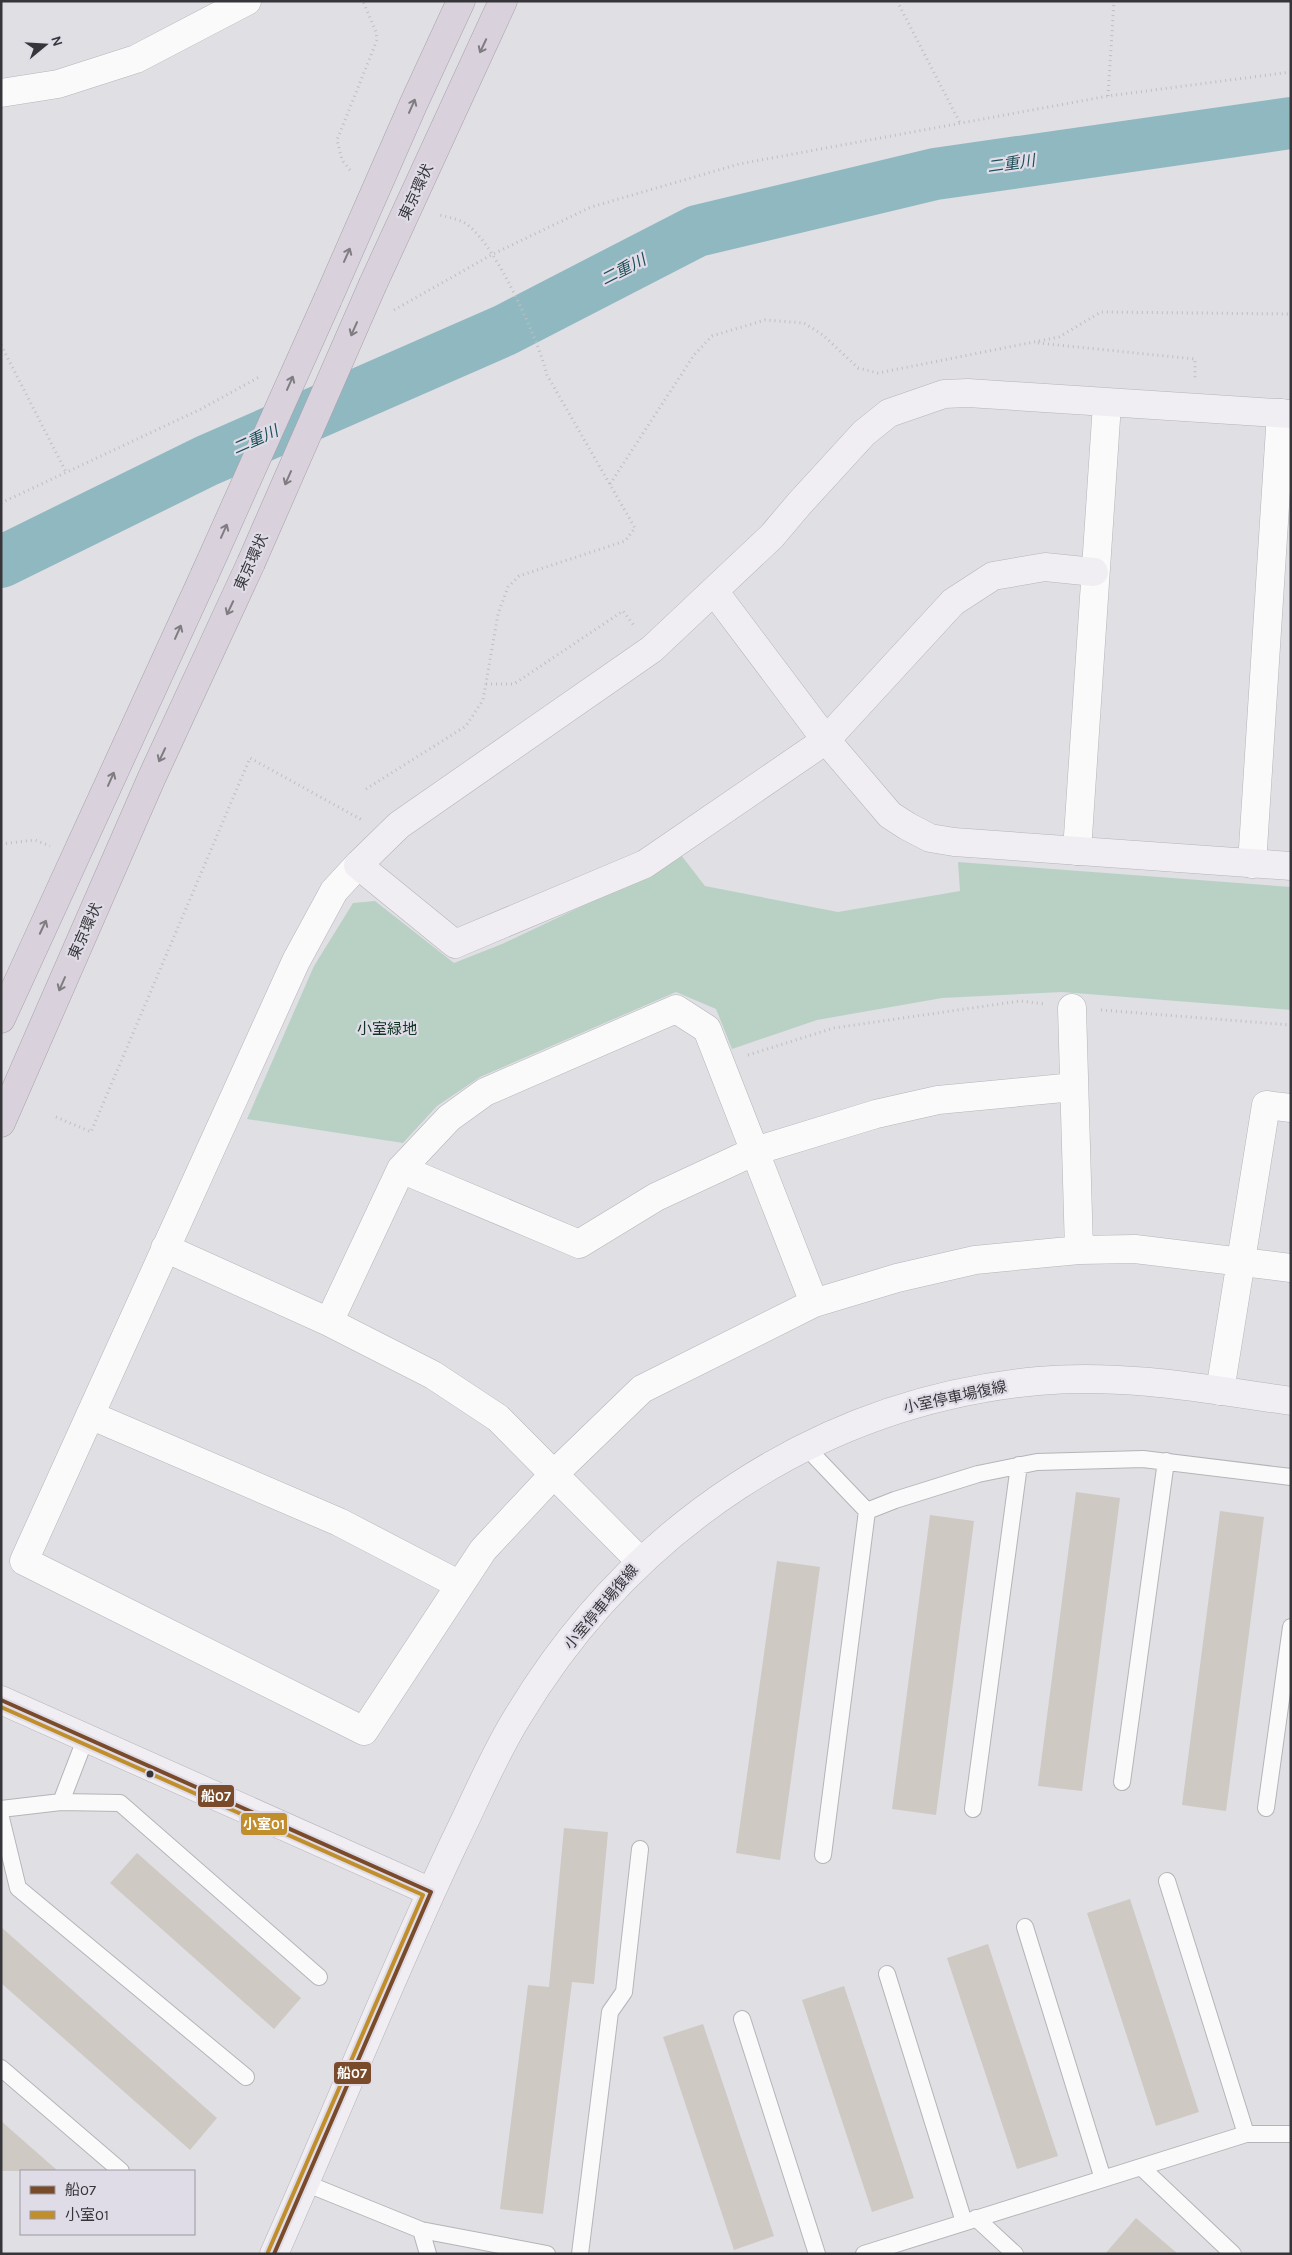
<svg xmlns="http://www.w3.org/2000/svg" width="1292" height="2255" font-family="Karla,'Noto Sans JP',sans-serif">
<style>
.green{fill:#b9d1c4}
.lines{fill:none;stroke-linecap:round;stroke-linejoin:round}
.river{stroke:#90b8c1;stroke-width:52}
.building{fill:#cfc9c4}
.lane-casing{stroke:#b5b4b8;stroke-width:18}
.street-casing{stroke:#b5b4b8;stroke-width:29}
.secondary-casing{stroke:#b5b4b8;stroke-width:29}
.highway-casing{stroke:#a7a0ab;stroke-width:29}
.path{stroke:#bfbfc1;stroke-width:3;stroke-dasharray:1 4;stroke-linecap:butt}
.lane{stroke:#fafafb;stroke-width:16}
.street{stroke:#fafafb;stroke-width:28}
.secondary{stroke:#f0eef2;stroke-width:28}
.highway{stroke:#d9d2dc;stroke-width:28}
.highway-bridge-casing{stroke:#a7a0ab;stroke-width:29;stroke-linecap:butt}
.highway-bridge{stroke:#d9d2dc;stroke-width:28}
.bus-1-casing{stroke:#dfdce7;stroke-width:8}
.bus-2-casing{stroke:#dfdce7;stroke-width:8}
.bus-1{stroke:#7a4b2a;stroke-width:4}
.bus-2{stroke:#c18e2c;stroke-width:4}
.oneway{stroke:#7f7c82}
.bus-dot{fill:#363539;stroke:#dfdce7;stroke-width:2}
.labels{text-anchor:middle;stroke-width:4.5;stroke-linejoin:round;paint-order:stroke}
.street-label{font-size:15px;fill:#363539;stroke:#dfdce7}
.park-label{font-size:15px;fill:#0f3421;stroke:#dfdce7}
.water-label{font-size:16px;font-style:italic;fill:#1d4f58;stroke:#dfdce7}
.line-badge{stroke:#dfdce7;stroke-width:2}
.badge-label{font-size:14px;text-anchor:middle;font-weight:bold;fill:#fff}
</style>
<rect width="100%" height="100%" fill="#e0dfe4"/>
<path class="green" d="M681 855 705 886 838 912 960 891 958 862 1291 887V1010L1062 992 942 998 817 1020 732 1049 716 1009 676 992 480 1077 437 1106 403 1143 247 1119 314 966 353 903 375 901 454 963 502 944 652 873Z"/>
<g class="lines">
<path class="river" d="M1 562 206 461 505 330 697 231 935 174 1291 123"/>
</g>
<path class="building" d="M1076 1492 1120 1498 1082 1791 1038 1786Z
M1220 1511 1264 1517 1226 1811 1182 1805Z
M930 1515 974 1521 936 1815 892 1809Z
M777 1561 820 1567 780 1860 736 1853Z
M564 1828 608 1832 594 1984 572 1982 543 2214 500 2209 528 1985 549 1987Z
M137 1853 301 1998 274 2029 110 1883Z
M1130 1899 1199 2112 1156 2126 1087 1913Z
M1 1927 217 2118 190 2150 1 1983Z
M988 1944 1058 2156 1017 2169 947 1958Z
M844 1986 914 2198 872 2212 802 2000Z
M703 2024 774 2236 734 2250 663 2037Z
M1 2121 58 2171H1Z
M1136 2218 1178 2254H1105Z"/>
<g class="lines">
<defs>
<path id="lane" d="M805 1446 867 1511 895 1500 978 1474 1037 1462 1143 1459 1291 1477
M1122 1782 1166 1461
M61 1802 120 1803 319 1977
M1266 1808 1291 1627
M1 1809 61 1802 86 1737
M973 1809 1019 1465
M1 1818 18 1888 246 2077
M823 1855 867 1511
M1167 1881 1246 2134
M1025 1927 1103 2179
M887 1974 964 2222
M742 2019 817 2254
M1 2068 121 2171
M1141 2167 1233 2254
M305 2183 421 2230 547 2254
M976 2218 1015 2254
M421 2230 428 2254
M580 2254 610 2012 624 1992 640 1849
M864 2254 1246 2134H1291"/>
<path id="street" d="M1 93 58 84 136 59 247 1
M1077 851 1107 404
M1252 864 1281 413
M358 865 334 891 296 961 24 1561 364 1731 483 1550 554 1474 642 1389 814 1303 897 1278 975 1260 1079 1250 1135 1249 1291 1268
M1072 1008 1079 1250
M401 1169 579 1244 656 1197 755 1151 876 1114 938 1100 1074 1087
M165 1248 329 1322 433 1375 498 1418 640 1561
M329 1322 401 1169 449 1118 485 1092 676 1009 707 1029 814 1303
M1220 1391 1266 1105 1291 1108
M90 1415 339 1522 460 1585"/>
<path id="secondary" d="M1094 572 1045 567 993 576 953 602 826 740 645 864 455 944 358 865 399 825 652 649 772 536 799 504 864 433 889 413 944 394 968 393 1291 414
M714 591 826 740 890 815 907 826 930 838 954 842 1291 866
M1 1700 431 1892
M274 2254C335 2117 390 1978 454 1843 475 1801 493 1756 518 1716 631 1528 818 1402 1038 1381 1122 1373 1207 1389 1291 1401"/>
<path id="highway" d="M373 284 503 1
M328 299 413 105 461 1
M1 1019 204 576
M1 1123 152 777 251 563"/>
</defs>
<use href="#lane" class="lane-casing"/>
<use href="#street" class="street-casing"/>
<use href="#secondary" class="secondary-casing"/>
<use href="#highway" class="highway-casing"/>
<path class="path" d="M897 1 960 123
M1108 96 1114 1
M350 170 342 160 337 140 377 40 376 32 363 1
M394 310 493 254 591 207 739 164 1108 96 1291 72
M1038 343 1195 359V378
M1 345 66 472
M610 484 694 355 712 336 765 320 804 323 823 335 858 368 878 373 1059 337 1101 312 1291 314
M1 503 201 409 261 376
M486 684H514L623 611 635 627
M366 789 466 726 483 700 498 614 508 587 519 576 625 541 635 528 547 375C538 339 497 248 469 226 461 219 450 218 440 215
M1 844 35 840 50 846
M1101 1010 1291 1025
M748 1055 834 1028 1020 1001 1045 1004
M56 1117 91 1132 250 758 362 820"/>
<use href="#lane" class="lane"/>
<use href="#street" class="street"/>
<use href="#secondary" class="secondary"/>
<use href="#highway" class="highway"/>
<defs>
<path id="highway-bridge" d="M251 563 373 284
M204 576 328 299"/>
</defs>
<use href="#highway-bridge" class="highway-bridge-casing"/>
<use href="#highway-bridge" class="highway-bridge"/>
<defs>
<path id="bus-1" d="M1 1700 431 1892
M274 2254 431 1892"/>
<path id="bus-2" d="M1 1707 423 1895 268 2252"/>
</defs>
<use href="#bus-1" class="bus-1-casing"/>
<use href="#bus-2" class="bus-2-casing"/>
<use href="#bus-1" class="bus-1"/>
<use href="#bus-2" class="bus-2"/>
</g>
<defs><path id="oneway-shaft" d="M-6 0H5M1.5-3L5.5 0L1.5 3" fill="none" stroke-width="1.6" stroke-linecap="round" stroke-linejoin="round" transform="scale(1.25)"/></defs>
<g class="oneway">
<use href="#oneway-shaft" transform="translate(483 46) rotate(115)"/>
<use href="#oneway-shaft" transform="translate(412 106) rotate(-66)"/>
<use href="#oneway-shaft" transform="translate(347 255) rotate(-66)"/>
<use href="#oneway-shaft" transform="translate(354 329) rotate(114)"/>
<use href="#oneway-shaft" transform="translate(290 383) rotate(-66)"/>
<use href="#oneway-shaft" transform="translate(288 478) rotate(114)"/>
<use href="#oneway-shaft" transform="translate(224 531) rotate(-66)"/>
<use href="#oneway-shaft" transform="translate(230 608) rotate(115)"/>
<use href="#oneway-shaft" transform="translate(178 632) rotate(-66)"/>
<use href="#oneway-shaft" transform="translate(162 755) rotate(115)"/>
<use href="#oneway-shaft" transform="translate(111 779) rotate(-66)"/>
<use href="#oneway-shaft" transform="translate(43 927) rotate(-65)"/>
<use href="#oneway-shaft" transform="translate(62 984) rotate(114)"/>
</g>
<circle class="bus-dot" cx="150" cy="1774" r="4.5"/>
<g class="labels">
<g class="street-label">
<text transform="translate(416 192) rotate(-65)" y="5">東京環状</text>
<text transform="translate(251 562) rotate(-66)" y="5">東京環状</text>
<text transform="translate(85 931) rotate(-66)" y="5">東京環状</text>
<text transform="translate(955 1397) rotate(-12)" y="5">小室停車場復線</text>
<text transform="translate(601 1607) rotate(-50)" y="5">小室停車場復線</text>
</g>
<g class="park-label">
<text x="387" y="1034">小室緑地</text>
</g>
<g class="water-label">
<text transform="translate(1011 163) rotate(-8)" y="6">二重川</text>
<text transform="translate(623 269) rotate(-27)" y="6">二重川</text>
<text transform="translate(255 439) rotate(-24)" y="6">二重川</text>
</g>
</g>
<g class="line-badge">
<rect x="197" y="1784" width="38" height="24" rx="5" fill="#7a4b2a"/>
<rect x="240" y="1812" width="48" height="24" rx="5" fill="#c18e2c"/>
<rect x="333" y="2061" width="39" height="24" rx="5" fill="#7a4b2a"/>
</g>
<g class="badge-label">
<text x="216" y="1801">船07</text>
<text x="264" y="1829">小室01</text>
<text x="352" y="2078">船07</text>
</g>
<rect width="1292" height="2255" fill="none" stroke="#363539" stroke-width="5"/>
<rect x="20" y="2170" width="175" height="65" fill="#dfdce7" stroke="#9b99a1"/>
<rect x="30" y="2186" width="25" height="8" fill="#7a4b2a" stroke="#9b99a1"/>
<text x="65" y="2195" font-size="15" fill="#363539">船07</text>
<rect x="30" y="2211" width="25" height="8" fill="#c18e2c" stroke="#9b99a1"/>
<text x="65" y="2220" font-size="15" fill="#363539">小室01</text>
<g transform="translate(45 45) rotate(72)" stroke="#dfdce7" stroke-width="4" paint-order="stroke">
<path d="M0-4L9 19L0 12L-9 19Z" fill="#363539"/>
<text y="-8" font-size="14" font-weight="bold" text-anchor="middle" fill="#363539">N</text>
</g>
</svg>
